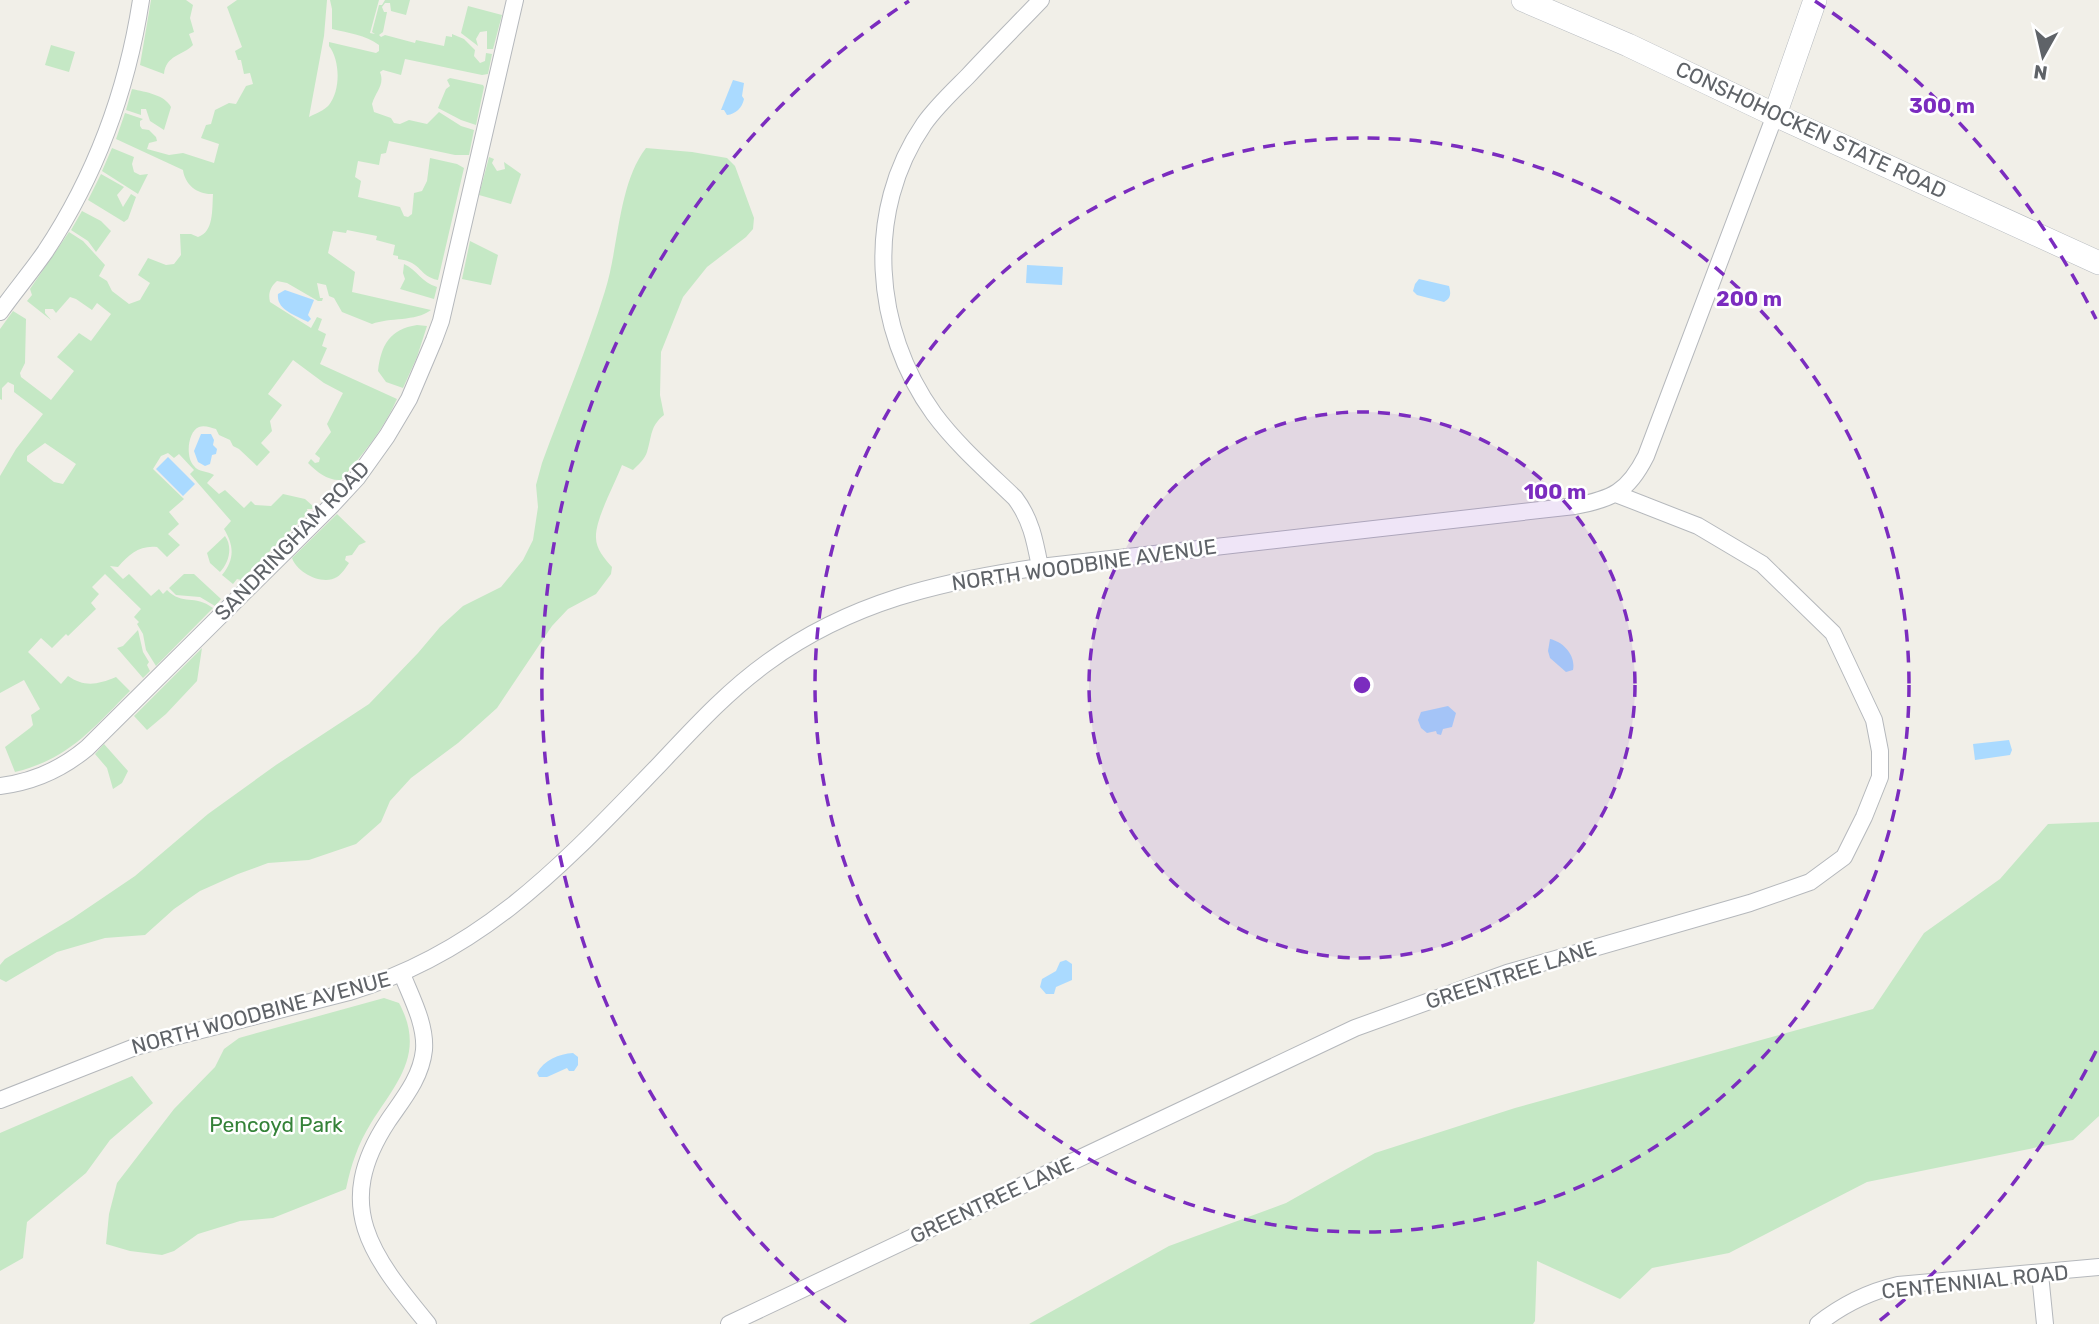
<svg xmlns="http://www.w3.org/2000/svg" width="2099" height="1324" font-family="Rubik,sans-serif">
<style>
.green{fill:#c5e8c5;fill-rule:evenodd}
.water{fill:#aadaff}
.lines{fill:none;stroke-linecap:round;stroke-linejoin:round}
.street-casing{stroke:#b5b8bc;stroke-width:18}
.secondary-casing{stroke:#b6babf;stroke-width:24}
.street{stroke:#fff;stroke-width:16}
.secondary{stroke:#fff;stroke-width:23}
.ring{fill:none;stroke:#7b2cbf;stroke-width:3.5;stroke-dasharray:12 9}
.labels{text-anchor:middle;stroke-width:5;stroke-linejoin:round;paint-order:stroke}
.street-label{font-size:21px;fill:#5f6368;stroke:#fff}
.park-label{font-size:21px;fill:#348238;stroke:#fff}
.centre{fill:#7b2cbf;stroke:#fff;stroke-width:3.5}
.ring-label{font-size:21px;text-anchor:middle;font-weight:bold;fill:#7b2cbf;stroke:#fff;stroke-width:5;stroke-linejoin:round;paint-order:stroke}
</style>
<rect width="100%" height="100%" fill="#f1efe8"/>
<path class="green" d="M151 0H186L193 5 190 18 194 32 189 34 193 45C182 56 166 55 164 74L140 65Z
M237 0H327L324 36 309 117C315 114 325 110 329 105 341 90 340 60 329 46V42L376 53 379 51V45C365 35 349 33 332 29V9L330 0H379L370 33 375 34 372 32 379 5H382L385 0H410L406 15 391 11 390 3H385L382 7 384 12H387L383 32 379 35 381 37 385 35 415 43 416 40 444 46 446 36 452 37V34L464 39 475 50 474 56 480 63 485 61 486 53 492 54 488 74 482 75 405 59 401 75 383 70 380 72C385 85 376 91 372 104L374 112 391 118 394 123 400 124 409 120 427 124 439 112 461 126 474 130 469 155H455L389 141 386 153 381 154 379 165 358 161 355 177 361 181 358 197 400 207 404 216 408 217 412 214 414 193 422 191 427 181 430 158 457 164 464 168 438 280C418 276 423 262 398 259V256L393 255 395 245 376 240 377 236 347 230 346 233 333 231 328 253 355 272 352 292 431 310C415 322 390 317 372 324L342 312 334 298 329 296 326 285 317 283 320 298H323L322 301H318L287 283 277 281C270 287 268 294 270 302L311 328 317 317 322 319 318 330 326 334 322 346 327 348 320 364 397 399C384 429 362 455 341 480 328 481 317 472 308 463L311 459 315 463 319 462 320 458 315 454 331 432 327 424 343 393 324 383 293 360 268 394 282 405 270 421 272 431 261 443 270 452 257 466 239 449 233 446 230 440 219 435 216 429C211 428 205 425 199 427 188 431 185 457 194 466 198 472 208 471 214 475L207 483 219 494 225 490 244 508 251 501 255 505 271 506 283 494 305 499 314 507 312 509H307L308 513 241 580 237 579 233 584 222 575C236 558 233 544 224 529L231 521 190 474 194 470 179 454 174 458 168 453 161 456 153 469 184 499 169 512 179 524 168 534 180 545 167 557 157 547C140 545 129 554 118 567L110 566 123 579 129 574 151 596 159 589 163 594 167 590C183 606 194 594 213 608L156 666 146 650 143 634 137 624 139 622 134 617 141 609 105 574 92 587 99 594 91 603 96 609 68 636 66 634 52 648 41 638 28 652 61 684 68 676C84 687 97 685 116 677L130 691C92 729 69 759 15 772L5 747 30 728 33 725 31 715 40 709 24 680 0 693V476L16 449 43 414 14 392V385L8 382 2 388V400L0 399V329L13 311 26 319 25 363 20 373 21 377 51 400 74 371 57 357 79 333 91 341 111 314 97 303 92 310 76 299 70 297 56 313 53 309H45V313L51 320 27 301 32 295 30 289 69 232 83 241 105 265 99 276 107 281 112 291 129 304 140 300 150 283 138 275 148 258 166 265 174 264 181 255 180 234H191L198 237C214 232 212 209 213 194 198 195 185 185 183 170L116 139 125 113 143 119 140 121V126L142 129 149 130 156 137 157 141 149 143 147 149 169 155 183 153 214 163 219 144 201 138 206 125 211 124 215 110 229 103 236 104 246 86 253 84 250 73 244 74 241 60H238L235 51 242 47 227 7ZM45 443 76 464 63 484 54 482 27 461V456Z
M468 6 502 15 493 49H487V31L480 32 476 39 478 46 461 33Z
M51 45 75 52 69 72 45 65Z
M450 78 483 85 484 87 476 125 461 120 438 108 446 89 450 86 447 80Z
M132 89C146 92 165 95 171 107L164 130 150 121 146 109H141V115L126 110Z
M112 148 134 157 132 164 134 172 140 175 148 174 138 194 102 171Z
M646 148 692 152 727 158 735 166 754 218 753 229 746 237 707 267 683 297 661 352 660 395 664 415C650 426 652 436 647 452 645 459 638 465 633 470L622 465C615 484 595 519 596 538 596 549 605 559 612 567L611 574 596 594 568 609 552 626 497 708 458 743 411 778 390 801 381 822 356 844 309 860 268 863 238 874 200 891 174 909 145 935 105 938 57 952 6 982 0 979V965L5 959 73 918 135 876 208 814 276 765 369 704 418 653 440 627 463 606 501 587 523 560 533 540 538 507 536 485 542 463C563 406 587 349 605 291 619 247 618 184 646 148Z
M489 157 494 159 492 163 497 171 505 169 504 162 521 174 511 204 479 195Z
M101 174 124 187 117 195 123 207 131 194 136 197 128 219 124 222 88 200Z
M82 211 101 221 111 231 96 252 88 241 71 230Z
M470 241 498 255 491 285 462 279Z
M404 264C417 270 422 283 437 287L434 299 400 289 405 279 403 273Z
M417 325 427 326 417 357 403 388 386 382 378 371C381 345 390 329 417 325Z
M337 514 366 542 359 545 352 555 346 556 345 560 349 563C346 567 342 574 337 577 323 586 297 573 292 558Z
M225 536C233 547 229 563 220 572L210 563 207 553Z
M184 574H194L221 599 215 606 200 597 176 595 169 588Z
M138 630 143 652 149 662 147 665 150 671 143 678 117 648 123 646Z
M202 648 197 681 166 714 147 730 134 716Z
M104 744 128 771 122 783 113 789 107 768 95 754Z
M2099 822V1116L2073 1140 1867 1182 1729 1253 1652 1268 1620 1299 1537 1261 1535 1321 1533 1324H1029L1169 1246 1286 1203 1375 1153 1515 1108 1873 1009 1924 933 2000 879 2048 824Z
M384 998 399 1003C426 1053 397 1082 371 1123 358 1144 351 1165 346 1189L273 1218 240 1221 198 1234 174 1251 162 1255 130 1251 106 1244 109 1214 117 1183 174 1109 215 1067 224 1049 239 1038Z
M132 1076 153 1103 110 1140 86 1173 27 1222 23 1258 0 1271V1133Z"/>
<path class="water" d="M733 80 744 83 742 96 744 99C742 108 736 114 727 115L724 110H721Z
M1027 265 1063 267 1062 285 1026 283Z
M1419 279 1449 286C1451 294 1451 298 1444 302L1417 295 1413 291 1415 284Z
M285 290 314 300 308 315 311 319 308 322C296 315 276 310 278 294Z
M201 434H211L214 440 213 445 217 449 216 454 212 455 210 464 205 466 198 462 194 451Z
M168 457 195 484 183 496 156 469Z
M1550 639C1564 642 1576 656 1573 670L1566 672 1550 658 1548 651Z
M1448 706 1456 713 1452 727 1443 729 1441 735 1437 734 1436 731 1427 733 1421 728 1418 720 1421 712Z
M2009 740 2012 750 2010 755 1975 760 1973 744Z
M1066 960 1072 964V980L1056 987 1054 994H1046L1040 987 1042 979 1056 971 1060 962Z
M573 1053 578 1057V1065L574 1071H569L567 1068 547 1077H539L537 1073C544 1060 559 1054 573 1053Z"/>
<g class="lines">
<defs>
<path id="street" d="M0 312C15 291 31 272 45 252 96 175 127 91 141 0
M1040 567C1035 541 1031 519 1015 498 987 471 957 445 934 414 873 330 864 211 924 124 936 107 952 92 967 77 991 51 1016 26 1041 0
M0 786C33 782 62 769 87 748L332 505 357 478 387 436 409 399 434 340 441 321 515 0
M402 974C411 997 426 1024 424 1050 421 1078 403 1099 388 1121 332 1206 371 1255 428 1324
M0 1100 135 1047 349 992C482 953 564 863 657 767 692 730 726 692 768 662 850 602 942 581 1040 567L1575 506C1612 499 1628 492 1646 456L1775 115
M2040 1274 2045 1324
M729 1324 1355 1028 1507 973 1750 903 1810 882 1844 857 1864 817 1880 777V751L1874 720 1833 633 1762 564 1698 526 1616 494
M1818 1324C1842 1305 1868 1292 1898 1285L2099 1267"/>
<path id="secondary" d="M1523 0 1628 45 1775 115 2099 263
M1775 115 1815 0"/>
</defs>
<use href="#street" class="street-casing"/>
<use href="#secondary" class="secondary-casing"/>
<use href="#street" class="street"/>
<use href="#secondary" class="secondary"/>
</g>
<circle cx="1362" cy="685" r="273" fill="#7b2cbf" fill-opacity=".12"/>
<g class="ring">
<circle cx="1362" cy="685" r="273"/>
<circle cx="1362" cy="685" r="547"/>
<path d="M2096 1051A820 820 0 0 1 1878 1322M846 1322A820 820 0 0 1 909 1M1815 1A820 820 0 0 1 2096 319"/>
</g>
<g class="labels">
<g class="street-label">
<text transform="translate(1811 130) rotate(25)" y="7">CONSHOHOCKEN STATE ROAD</text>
<text transform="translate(292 541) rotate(-46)" y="7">SANDRINGHAM ROAD</text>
<text transform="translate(1084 565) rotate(-8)" y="7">NORTH WOODBINE AVENUE</text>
<text transform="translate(1511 975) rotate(-18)" y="7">GREENTREE LANE</text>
<text transform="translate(261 1013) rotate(-15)" y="7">NORTH WOODBINE AVENUE</text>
<text transform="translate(992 1200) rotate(-25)" y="7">GREENTREE LANE</text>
<text transform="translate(1975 1282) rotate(-6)" y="7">CENTENNIAL ROAD</text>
</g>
<g class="park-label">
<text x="276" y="1132">Pencoyd Park</text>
</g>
</g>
<circle cx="1362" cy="685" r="10" class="centre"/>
<g class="ring-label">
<text x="1942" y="113">300 m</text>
<text x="1749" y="306">200 m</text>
<text x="1555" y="499">100 m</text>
</g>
<g transform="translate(2043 56) rotate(188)" stroke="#ffffff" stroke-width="5" paint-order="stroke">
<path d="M0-5L12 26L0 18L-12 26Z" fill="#5f6368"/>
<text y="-10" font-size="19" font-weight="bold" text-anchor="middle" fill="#5f6368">N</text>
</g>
</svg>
